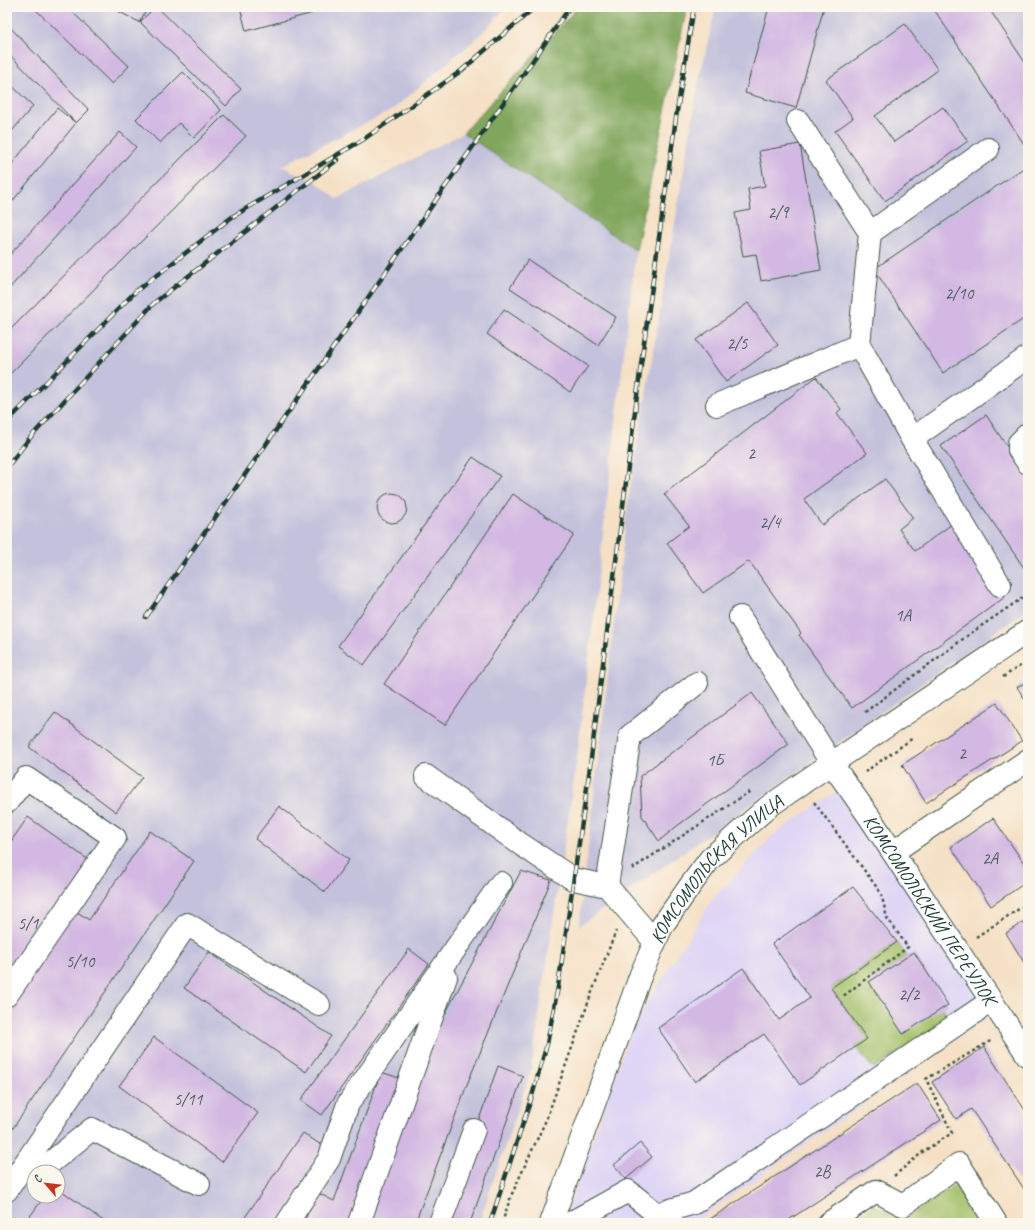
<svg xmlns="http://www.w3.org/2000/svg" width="1035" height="1230" font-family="Caveat,sans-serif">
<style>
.built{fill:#dfd5f5}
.industrial{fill:#c3c1db;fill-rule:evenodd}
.green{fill:#a1be66;stroke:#607e4d}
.forest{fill:#80a55b;stroke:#507148}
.building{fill:#d2b8e2}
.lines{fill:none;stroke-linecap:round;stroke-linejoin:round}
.minor-casing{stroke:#3f554a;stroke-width:24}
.path{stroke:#3f554a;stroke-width:2.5;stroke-dasharray:3 3;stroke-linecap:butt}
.minor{stroke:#fff;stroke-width:22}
.rail-casing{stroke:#1f3d34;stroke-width:4.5}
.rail{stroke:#fbf7ec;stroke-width:3;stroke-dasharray:9;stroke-linecap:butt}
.labels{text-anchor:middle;stroke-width:4;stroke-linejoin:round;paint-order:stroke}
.number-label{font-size:17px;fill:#4c5c60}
.street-label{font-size:19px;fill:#1f3d34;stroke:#fbf7ec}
</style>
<rect width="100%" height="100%" fill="#fbf7ec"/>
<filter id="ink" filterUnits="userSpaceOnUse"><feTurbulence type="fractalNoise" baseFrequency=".025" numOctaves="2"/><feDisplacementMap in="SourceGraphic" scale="8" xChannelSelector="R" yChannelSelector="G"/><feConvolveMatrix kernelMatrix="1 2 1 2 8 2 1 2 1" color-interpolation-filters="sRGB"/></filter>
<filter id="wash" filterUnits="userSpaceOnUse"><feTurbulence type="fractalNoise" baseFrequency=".012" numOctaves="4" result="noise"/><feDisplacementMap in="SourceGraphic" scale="16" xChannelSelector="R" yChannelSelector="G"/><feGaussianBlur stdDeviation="0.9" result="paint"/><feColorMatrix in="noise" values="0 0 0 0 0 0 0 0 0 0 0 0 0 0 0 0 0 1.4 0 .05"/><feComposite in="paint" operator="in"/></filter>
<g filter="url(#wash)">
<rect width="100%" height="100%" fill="#f5e0c5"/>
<path class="built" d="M845 786 996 1011 693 1223H563L633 1025 712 900 773 835Z"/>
<path class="industrial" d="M7 7H507L478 37 392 110 281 166 316 182 337 199 463 133 636 250 577 758 531 1070 479 1223H7ZM34 1172H58V1196H34Z
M716 7H1028V609L579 926 628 501 699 80Z"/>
<path class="green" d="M897 942 950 1019 874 1069 855 1047 866 1038 831 988Z
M956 1184 982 1223H849L874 1205 903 1220Z"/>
<path class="forest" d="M578 7H687L636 250 463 133Z"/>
<g id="blocks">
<path class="building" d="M33 7H67L129 66 112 84Z
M110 7H148L139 23V22Z
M155 7H157L241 89 226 106 140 22Z
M240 7H335L246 31Z
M769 7H824L796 108 745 93Z
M934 7H988L1028 67V150L933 8Z
M7 24 89 110 76 123 7 52Z
M905 24 938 70 875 116 894 142 943 107 968 141 885 201 835 131 853 118 826 80Z
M183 72 221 110 194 138 179 123 160 143 136 119Z
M7 81 33 106 7 137Z
M57 108 76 123 7 208V170Z
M224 115 246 136 7 377V333Z
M120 132 136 147 7 291V258Z
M800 144 821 270 761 281 756 254 743 256 735 213 751 210 748 189 765 186 759 151Z
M1028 165V316L943 373 874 269Z
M528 260 616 317 598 345 510 288Z
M748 303 778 345 726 382 696 340Z
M504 309 588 366 570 392 487 334Z
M816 377 841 409 837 413 867 453 804 499 822 525 885 479 913 518 899 529 915 551 952 524 1005 597 852 708 799 635 801 633 749 561 703 593 667 543 689 526 664 494Z
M986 415 1028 478V565L1024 568 941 446Z
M473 457 500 476 364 665 338 646Z
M377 508a15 15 0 1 1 30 0a15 15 0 1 1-30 0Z
M513 494 574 535 445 725 384 684Z
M1028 681V704L1017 687Z
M752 693 789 744 677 826 659 841 642 816 640 776Z
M997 703 1022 741 926 803 902 765Z
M55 712 142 777 116 812 29 747Z
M279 806 349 860 325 892 255 839Z
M28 817 93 863 7 983V847Z
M993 818 1028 869V881L991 906 951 847Z
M150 831 194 861 7 1137V1001L70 907 89 920Z
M521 871 551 880 468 1082 415 1223H365L426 1050Z
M853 887 897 942 831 988 867 1039 800 1085 764 1034 695 1082 658 1028 743 968 779 1020 810 998 772 944Z
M1028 919V969L1006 933Z
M409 949 429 964 322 1115 301 1100Z
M209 952 331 1036 306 1072 184 988Z
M914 952 948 1005 903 1034 869 982Z
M154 1037 258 1113 222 1162 119 1086Z
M984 1047 1028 1115V1195L971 1109 956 1119 932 1082Z
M498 1066 523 1076 470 1223H442Z
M381 1072 405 1080 355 1223H303L318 1193 334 1201Z
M917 1083 941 1120 784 1223H704Z
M303 1133 329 1150 279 1223H241Z
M640 1143 652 1157 626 1179 614 1165Z
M58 1188 106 1223H25L45 1196H58Z"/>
</g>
</g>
<g filter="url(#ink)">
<use href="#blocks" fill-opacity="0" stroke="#3f554a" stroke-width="1"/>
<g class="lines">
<defs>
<g id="minor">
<path d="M798 121 870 233 859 345 912 439 1028 357"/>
<path d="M870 233 988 149"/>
<path d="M717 405 859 345"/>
<path d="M1028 434 1019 443V450L1028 463"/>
<path d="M912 439 1000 585"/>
<path id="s1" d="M740 617 832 764 870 818 1028 1056"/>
<path d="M426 776 519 843 573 879 607 886 655 942"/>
<path d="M7 802 26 778 115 838 7 995"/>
<path d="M893 852 1028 760"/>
<path d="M607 886 630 736 697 683"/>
<path d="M39 1172 92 1129 199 1184"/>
<path d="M7 1190 187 924 319 1005"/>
<path d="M572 1222 628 1191 657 1214 694 1203 991 1001"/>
<path d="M287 1223 329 1159 348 1104 501 883"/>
<path d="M359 1223 446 977"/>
<path d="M440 1223 474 1130"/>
<path id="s2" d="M551 1223 641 974 662 926 690 886 710 859 743 829 768 807 801 784 1028 631"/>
<path d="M829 1223 876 1191 903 1205 959 1164 996 1223"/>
</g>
</defs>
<use href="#minor" class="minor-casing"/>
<path class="path" d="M1003 677 1028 661
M865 712 971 633 1028 594
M865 772 913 738
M814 802 881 893 887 918 908 947 842 997
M1028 837 1027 844 1028 846
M632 869 752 790
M976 937 1028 903
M894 1176 924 1151 952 1133 926 1079 992 1040
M502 1223 511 1196 546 1120 592 992 616 931"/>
<use href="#minor" class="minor"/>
<defs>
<path id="rail" d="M7 422 135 292 232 217 364 139 461 71 535 7
M7 467 29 439 154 303 337 160
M146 617 570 7
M490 1223 532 1096 547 1044 558 987 589 774 641 364 677 111 694 7"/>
</defs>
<use href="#rail" class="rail-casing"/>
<use href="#rail" class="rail"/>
</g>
</g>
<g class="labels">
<g class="number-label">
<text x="778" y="218">2/9</text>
<text x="959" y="299">2/10</text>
<text x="737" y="349">2/5</text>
<text x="751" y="459">2</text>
<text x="770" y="528">2/4</text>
<text x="903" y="621">1А</text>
<text x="962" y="759">2</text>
<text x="715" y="766">1Б</text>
<text x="990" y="864">2А</text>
<text x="28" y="929">5/1</text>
<text x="80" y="967">5/10</text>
<text x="909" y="1000">2/2</text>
<text x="188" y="1105">5/11</text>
<text x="822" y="1177">2В</text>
</g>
<g class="street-label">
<text dy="7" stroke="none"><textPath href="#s2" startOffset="396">КОМСОМОЛЬСКАЯ УЛИЦА</textPath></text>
<text dy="7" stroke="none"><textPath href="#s1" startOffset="349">КОМСОМОЛЬСКИЙ ПЕРЕУЛОК</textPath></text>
</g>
</g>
<rect width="1035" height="1230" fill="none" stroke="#fbf7ec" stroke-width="24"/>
<g transform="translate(46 1184) rotate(298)"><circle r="19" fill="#fbf7ec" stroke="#a3ada2"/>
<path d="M0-3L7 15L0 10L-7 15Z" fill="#c8321e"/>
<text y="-6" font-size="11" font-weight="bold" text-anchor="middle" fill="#1f3d34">С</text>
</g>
</svg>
